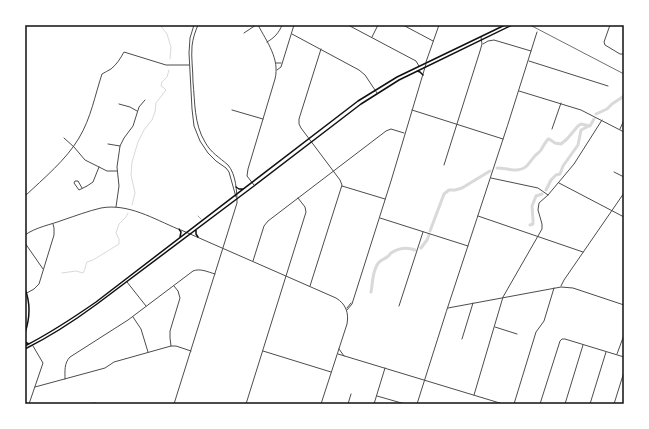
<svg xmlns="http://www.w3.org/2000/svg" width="649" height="429" font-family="'Crimson Pro',serif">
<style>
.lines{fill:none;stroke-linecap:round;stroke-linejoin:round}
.stream{stroke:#d9d9d9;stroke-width:1}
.river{stroke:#d9d9d9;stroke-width:3}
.service{stroke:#4c4c4c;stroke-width:0.5}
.minor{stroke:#4c4c4c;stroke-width:1}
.tertiary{stroke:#4c4c4c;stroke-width:1}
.secondary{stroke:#111;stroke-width:1.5}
.rail{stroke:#707070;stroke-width:1}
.neatline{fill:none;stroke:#111;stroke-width:1.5}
</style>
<rect width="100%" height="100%" fill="#fff"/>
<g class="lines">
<path class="stream" d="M160 25 167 34 171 47 170 59
M132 205 135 193 131 175 132 162 138 142 144 130 152 120 155 112 156 103 166 90 164 88 161 86 162 82 167 77 169 70
M62 273 76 271 83 273C86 268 85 266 87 262L93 260 119 244V239L116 233 119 224 126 217 128 213"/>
<path class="river" d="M596 114 607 109 612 104 624 96
M497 168C504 168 510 170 517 170 527 169 528 164 534 157 536 154 539 153 541 150 543 146 545 143 548 139H549L555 143 561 144 567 139 578 126 581 124 590 126 594 119
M546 190 551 180 556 175 560 174 563 166 578 145 581 130 589 126
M530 225 533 224V220L532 206 536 196 542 194
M430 231 444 194 449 190H455L462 188 490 171
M421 248 427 240 429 235
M371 292C373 282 372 274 377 265 379 260 383 260 387 257 390 255 389 255 391 253 399 248 407 247 415 250"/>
<path class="service" d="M198 216 201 219"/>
<path class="minor" d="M348 25 416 61 419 66
M403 25 433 41
M610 25 604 42 605 45 620 54H624
M244 33 256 25
M292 34 359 70 365 75 377 93
M372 37 378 25
M267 42C274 38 279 33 282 25
M483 44 488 41 494 40 531 51
M529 61 608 86
M426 62 439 25
M276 63H281
M277 70 281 67 294 25
M519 91 581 110 624 132
M119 104 130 107 137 111
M232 110 263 119
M412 110 503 139
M552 129 561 103
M620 129 624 120
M64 138 74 147 85 160 107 171H117
M108 144 120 146
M444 165 480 51 482 44 481 37
M614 172 624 177
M491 178 538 188 548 195
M559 183 624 217
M342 186 385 199
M82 188 78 181H75L74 183 79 190 87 186 93 182 99 167
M25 196C44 178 66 160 79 138 91 118 95 95 102 74 105 72 108 71 111 69 117 64 120 59 124 52L166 65H189
M116 207 119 186 117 167 120 146 124 138 133 126 139 107 145 100
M478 216 583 252
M380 218 468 246
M25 243 43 269
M253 261 264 226 268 221 386 131 391 129 404 133
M127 282 146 306
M310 286 342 185 340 180 301 128 299 124V119L321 49
M561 286 564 280 624 193
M25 294 34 289 39 284 54 235V228L53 224
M399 306 423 232
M448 308 561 287 573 288 624 305
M133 317 141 329 148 352
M495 327 517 334
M462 339 473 303
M171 346 170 338V331L180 298 178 291 174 286
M263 351 331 372
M617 354 624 335
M65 379C65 371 64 363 70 357L128 320 193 271C200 268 208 272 215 274
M35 387 94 371 105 368 114 362 171 346H176L191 351
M474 395 503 297 542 229V224L538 210 539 203 548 195 574 164 602 120
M377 396 405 404
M29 404 43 363 33 346
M88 404 95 403
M246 404 306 212 305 207 298 198
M348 404 351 394
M374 404 385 368
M417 404C455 280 499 157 537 32
M514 404 536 332 544 321 554 288
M540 404 560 341 562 339H565L624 357
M565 404 583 345
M590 404 606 352
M614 404 624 372"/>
<path class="tertiary" d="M194 25 190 38 189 53 192 109 194 126 200 141 208 153 216 161 226 168 229 172 236 197
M254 185 247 176 248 169 275 79C280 59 267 42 258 25
M181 230 336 298C346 304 349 313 347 324L321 404
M25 235C36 227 50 225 63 220 75 216 88 211 101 208 128 203 154 219 178 229
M347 308 351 303
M347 310 352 304 391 181 426 64
M339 349 344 356
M338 354 503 404
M174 404 237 203C237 192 236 174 228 165 219 157 211 153 205 142 194 124 195 102 193 82 193 70 191 58 192 46 193 38 195 32 198 25"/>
<path class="secondary" d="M417 71 420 72 423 75
M236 187 239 189H243
M179 229 181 232 180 237
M196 230V234L198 237
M25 289C31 304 30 318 25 333
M25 302V320
M25 342 29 344
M25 346C50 333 73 318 96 302L358 101 397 77 505 25
M25 349C51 336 74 321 97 304L254 186 361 104 399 80 512 25"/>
<path class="rail" d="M530 25 624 74"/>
</g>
<rect width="649" height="429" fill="none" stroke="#ffffff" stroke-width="52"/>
<rect x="26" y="26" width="597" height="377" class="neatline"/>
</svg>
